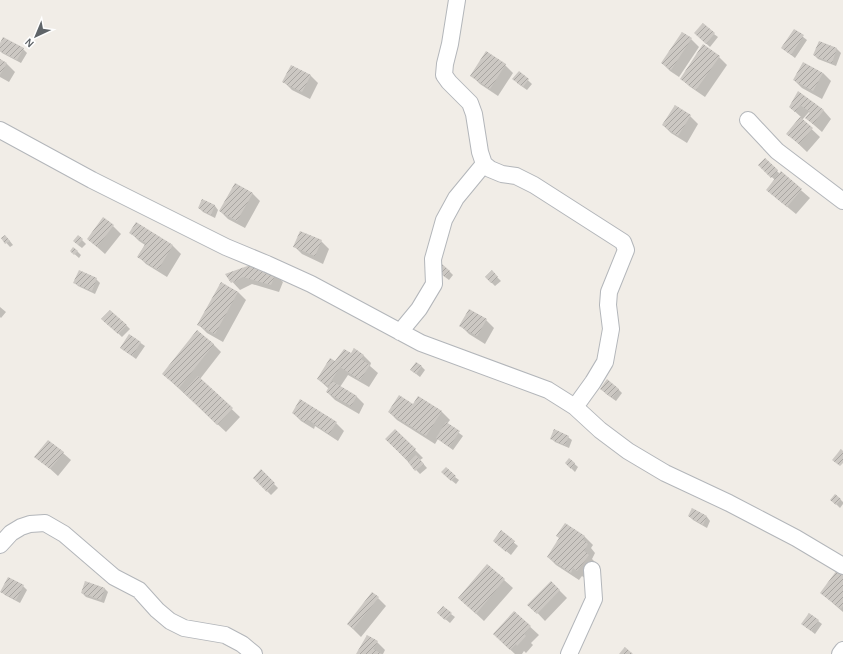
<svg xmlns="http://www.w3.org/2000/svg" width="843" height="654" font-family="Karla,sans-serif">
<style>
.shadow{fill:#0003}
.building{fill:url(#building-hatch)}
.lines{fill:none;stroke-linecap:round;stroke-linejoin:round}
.street-casing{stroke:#b3b6ba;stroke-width:18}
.street{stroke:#fff;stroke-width:16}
</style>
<defs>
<pattern id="building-hatch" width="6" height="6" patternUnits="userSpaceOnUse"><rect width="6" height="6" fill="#ccc8c3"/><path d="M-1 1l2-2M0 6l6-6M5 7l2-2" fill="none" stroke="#a9a6a2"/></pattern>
</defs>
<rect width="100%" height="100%" fill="#f1ede7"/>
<path class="shadow" d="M794 30 807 40 795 58 782 48Z
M714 34 718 37 710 47 699 37Z
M691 39 699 47 679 77 670 71 662 63Z
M819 42 837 49 841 53 836 66 818 59 814 55Z
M0 45 23 49 27 53 21 63 2 53 0 51Z
M719 57 727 65 705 97 689 86 681 78Z
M0 60 7 64 15 72 9 82 0 77Z
M505 65 513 73 498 96 480 84 472 76Z
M519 72 532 84 527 90 517 83Z
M823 73 831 81 822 99 802 88 794 80Z
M310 75 318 83 310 99 292 90 284 82Z
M798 93 824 111 831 119 822 132 806 118 810 113 809 112 802 120 820 137 807 152 787 133 801 117 790 107Z
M690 116 698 124 687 143 671 133 663 125Z
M765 159 780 174 781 173 810 198 796 214 775 197V180L759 165Z
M252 193 260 201 245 228 228 219 220 211Z
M202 200 215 206 218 210 215 218 203 212 199 208Z
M136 224 173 246 181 254 167 277 146 264 138 256 145 245 139 241 131 233Z
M113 226 121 234 105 254 88 239Z
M78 236 86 244 82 248 78 245Z
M2 238 9 240 13 245 10 247Z
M321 241 329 249 323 264 302 254 294 246Z
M74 248 81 255 79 258 71 251Z
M449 271 453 275 449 280 441 274Z
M492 272 501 281 495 286 486 277Z
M275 274 283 282 279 292 252 284 240 290 226 275Z
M96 279 100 283 95 294 78 286 74 282Z
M222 284 238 292 246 300 223 342 207 333 199 325Z
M0 307 6 312 1 318 0 317Z
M103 319 126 325 130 329 122 337Z
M486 320 494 328 485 344 469 334 461 326Z
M129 335 145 346 136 359 121 348Z
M213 344 221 352 200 379 240 417 226 432 163 374Z
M351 355H363L371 363 370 366 378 373 369 387 348 375 340 387 356 396 364 404 359 414 335 400 327 392 329 389 318 379 335 363Z
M421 366 425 370 420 377 411 370Z
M618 389 622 393 616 401 605 393Z
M419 397 442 412 450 420 447 424 463 436 453 450 438 439 435 444 397 420 389 412 413 406Z
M293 413 336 423 344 431 338 441 315 426 314 429 301 421Z
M395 430 423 458 420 460 427 468 420 474 386 439Z
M568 437 572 440 569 448 555 442 552 439Z
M63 453 71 460 58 476 36 456Z
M569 459 578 467 575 472 570 467Z
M261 471 278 488 271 495 254 478Z
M446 476 455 477 459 480 456 484Z
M840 499 843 502V504L840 508 836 504Z
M689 516 707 517 710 521 707 528 693 520Z
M565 524 585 537 593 545 591 548 595 553 592 559 596 563 586 579 582 576 579 580 556 565 548 557 560 538Z
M501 532 518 546 511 555 498 544Z
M487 565 513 588 484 621 459 598Z
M843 576V612L821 593Z
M551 582 567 598 545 621 529 604Z
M23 586 27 590 20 603 5 595 2 592Z
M104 588 108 592 104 603 86 597 82 593Z
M378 598 386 606 361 637 348 624Z
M514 612 539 635 531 643 533 645 526 653 524 651 522 654H515L502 642Z
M438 613 451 614 455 617 450 623Z
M809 614 822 624 815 634 806 627Z
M377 642 385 650 383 654H357Z"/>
<path class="building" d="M703 23 715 33 706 44 694 33Z
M794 29 804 35 791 55 781 48Z
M682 32 692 38 671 70 661 63Z
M3 37 24 48 17 60 0 51V43Z
M819 41 837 48 832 63 813 55Z
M703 44 720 56 696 90 680 79Z
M486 51 506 64 490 89 470 76Z
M0 59 7 63 0 75Z
M803 62 823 73 813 91 793 80Z
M291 65 311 75 302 92 282 82Z
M519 71 529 79 523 87 512 79Z
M798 91 824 110 813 124 805 118 810 112 800 105 795 112 789 107Z
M675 105 691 115 678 136 662 125Z
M800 117 813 128 799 144 786 134Z
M765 158 778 170 771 178 758 165Z
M781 171 802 189 787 207 766 190Z
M235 183 253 193 237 221 219 211Z
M202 199 215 205 211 215 198 208Z
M103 217 114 225 97 247 87 239Z
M136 222 173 245 158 270 137 257 146 243 129 233Z
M300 231 322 240 315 256 293 247Z
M5 235 10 241 5 244 1 238Z
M78 235 83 239 78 245 73 241Z
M73 247 78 251 74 255 70 251Z
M253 264 276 273 271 285 243 277 231 283 225 274Z
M442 264 450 271 445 277 436 270Z
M79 270 97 278 92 291 73 283Z
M492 270 498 277 491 283 485 277Z
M221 282 238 292 215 334 197 325Z
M469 309 487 319 477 336 459 326Z
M110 310 127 325 118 334 101 319Z
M197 330 214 344 179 388 162 374Z
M129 334 141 342 132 356 120 348Z
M354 348 364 355 361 359 370 365 360 380 340 367 328 386 317 379 330 358 335 361 344 349 351 353Z
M416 362 422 366 416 374 410 370Z
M198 376 233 408 217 425 183 392Z
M607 379 619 389 612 398 600 389Z
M332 381 357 396 351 406 326 392Z
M399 395 413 404 418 396 442 411 426 436 388 412Z
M300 399 337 422 329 434 307 419 305 422 292 413Z
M446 422 460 431 449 447 436 438Z
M395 429 416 449 406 459 385 439Z
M554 429 569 436 565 445 550 439Z
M48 440 64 452 50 469 34 457Z
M841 449 843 451V463L840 466 832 460Z
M416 455 424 464 415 471 408 462Z
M569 458 575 463 571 469 565 463Z
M446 467 456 476 451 481 441 472Z
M261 469 275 483 267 492 253 478Z
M835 494 841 499 836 505 830 500Z
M692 508 707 516 703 525 688 516Z
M565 523 585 536 583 540 588 544 584 551 589 555 577 571 573 568 571 573 547 557 559 538 556 536Z
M501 530 515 541 506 552 493 541Z
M487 564 505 579 476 614 458 598Z
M837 570 843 574V606L841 609 820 593Z
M8 577 24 585 16 600 0 592Z
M85 581 105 588 101 600 81 593Z
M551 581 560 590 537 614 527 605Z
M372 592 379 597 353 629 347 624Z
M443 606 452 613 445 620 437 613Z
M514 611 531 626 524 634 526 636 517 646 516 644 510 650 493 634Z
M809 613 819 620 811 631 801 624Z
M367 635 378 641 373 649 382 654H356Z
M625 647 633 654H619Z"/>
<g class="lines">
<defs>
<path id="street" d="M457 0 450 44 445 64 444 75 449 82 470 103 474 114 480 152 484 164 490 169 502 174 516 176 534 185 623 242 626 250 609 292 608 305 611 329 605 362 593 382 575 407
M748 120 777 151 843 201
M0 130 92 180 226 247 267 264 311 284 421 343 548 390 575 407 600 430 628 451 665 473 729 503 796 538 843 566
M400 332 419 309 434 284 433 259 444 220 456 198 484 164
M0 545 11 533 21 527 30 524 45 523 64 534 114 577 139 590 157 610 170 621 184 628 225 635 242 644 254 654
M569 654 594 599 592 570
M840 654 843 650"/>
</defs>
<use href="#street" class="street-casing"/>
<use href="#street" class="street"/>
</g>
<g transform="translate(36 36) rotate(224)" stroke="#ffffff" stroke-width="3" paint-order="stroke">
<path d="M0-3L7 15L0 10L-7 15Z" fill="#5f6468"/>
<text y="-6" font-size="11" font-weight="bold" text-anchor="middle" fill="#5f6468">N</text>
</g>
</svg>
